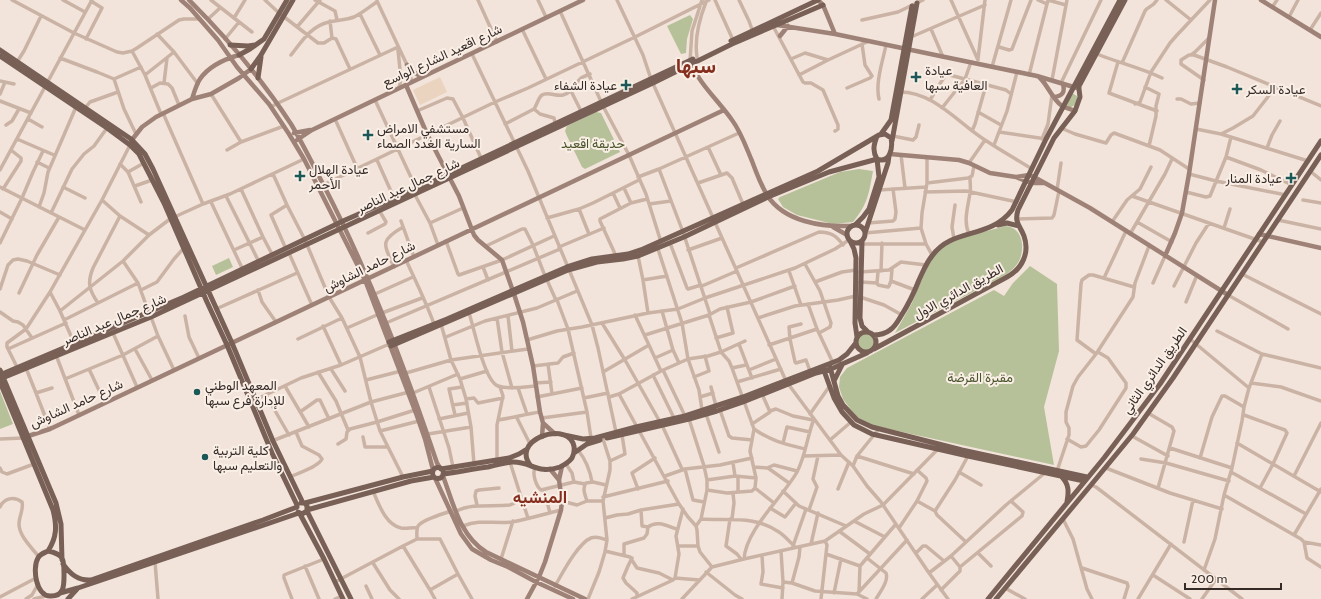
<svg xmlns="http://www.w3.org/2000/svg" width="1321" height="599" font-family="Cabin,Vazirmatn,sans-serif">
<style>
.green{fill:#b7c199}
.plaza{fill:#ead4c0}
.lines{fill:none;stroke-linecap:round;stroke-linejoin:round}
.street{stroke:#cab3a5;stroke-width:3.5}
.secondary{stroke:#9e8277;stroke-width:4.5}
.primary{stroke:#786057;stroke-width:5}
.poi-dot{fill:#1c5857;stroke:#faefe6;stroke-width:1.5}
.labels{text-anchor:middle;stroke-width:4;stroke-linejoin:round;paint-order:stroke}
.street-label{font-size:13px;fill:#362a27;stroke:#faefe6}
.poi-label{font-size:13px;fill:#362a27;stroke:#faefe6;text-anchor:start}
.park-label{font-size:13px;fill:#48542a;stroke:#faefe6}
.district-label{font-size:17px;font-weight:bold;fill:#862e1e;stroke:#faefe6}
.town-label{font-size:21px;font-weight:bold;fill:#862e1e;stroke:#faefe6}
</style>
<rect width="100%" height="100%" fill="#f2e4da"/>
<path class="green" d="M690 15 693 19 687 39 686 53 681 54 667 26Z
M1072 93 1077 96V103L1073 106 1069 108 1067 105Z
M596 112 601 113 620 152 585 169 582 167 567 136 565 131 567 126Z
M859 169 873 171C869 193 868 204 853 222L833 224 797 215 783 207 778 199 780 197 840 172Z
M1006 226C1022 228 1025 246 1020 259 1017 266 1012 270 1007 274L895 333 912 303 921 281 935 252 952 240Z
M229 258 233 267 216 275 212 266Z
M1030 266 1057 284 1059 351 1044 407 1054 465 870 425 857 418 843 399 839 387 840 377 847 368 994 290 1004 296 1013 283Z
M858 342a8 8 0 1 1 16 0a8 8 0 1 1-16 0Z
M0 391 13 424 0 429Z"/>
<path class="plaza" d="M440 77 447 92 420 105 413 90Z"/>
<g class="lines">
<path class="street" d="M12 0 74 33 117 52 123 53 132 51 137 48 179 20 184 19H200
M63 0 85 12
M211 0 252 32
M265 0 279 13 318 43H324L332 38 336 39 350 69
M315 0 335 11 337 20
M478 0 497 42
M538 0 546 17
M617 0 643 55 651 79 786 381 841 455 853 466 867 486 881 502 929 573 948 599
M715 0 733 40
M739 0 749 21 753 32
M951 0 978 60
M1038 0 1047 4
M1048 0 1066 5
M1166 0 1191 20
M377 1 407 65 412 82
M1273 6 1277 0
M560 11 603 106 629 155 646 194 661 242
M360 14 380 55
M1289 17 1298 0
M234 18 245 0
M208 19 220 8
M862 20 898 12 923 0
M330 21 332 38
M773 26 803 82 805 83H811L823 90 838 125V129L835 131
M297 27 320 0
M522 29 546 79
M931 29 943 57
M1310 30 1321 13
M157 34 174 52
M911 37 985 5
M86 39 102 8 91 1
M225 39 239 22
M999 47 1009 50 1012 49 1031 0
M398 50 401 79 399 88
M132 51 145 75 161 114
M472 54 528 171 592 325 598 348 616 432
M1097 54C1119 63 1142 68 1162 78
M291 55C302 41 311 26 329 22 337 20 346 20 354 17 362 13 369 7 377 2
M1191 55 1195 52 1209 38
M697 57C694 38 699 20 706 2
M60 58 97 72 114 79 141 67
M791 59 805 53 828 60 869 41
M978 59 985 0
M690 61 692 31 702 0
M17 62 24 51 41 16
M1118 62 1109 93 1157 111
M1122 63 1145 11C1148 6 1152 8 1157 0
M992 67 1011 0
M145 75 174 52 198 84
M799 75 828 60
M1029 75 1048 0
M114 79 124 109 136 134
M1052 80 1067 0
M1204 80 1181 64V60L1189 55H1194L1227 67 1321 106
M0 81 14 84
M164 83 167 58
M1061 83 1101 0
M1145 87 1159 94 1156 106V116L1149 146
M151 88 160 83 168 84 172 88 179 105
M847 88 870 78 872 76 865 65 862 44
M571 91 581 111
M900 92C934 92 958 123 985 140 1000 150 1016 159 1032 169
M0 94 5 82
M211 94 241 142
M879 99C875 83 883 60 886 45
M1177 99H1181L1191 104 1200 103
M375 100 416 188
M930 100 946 74 1006 90 1011 94
M0 101 31 113
M1135 104 1140 102 1151 72 1170 43 1177 35 1210 0
M271 107 276 104 398 47
M85 108 90 102 118 92
M942 108 965 79 971 62
M534 109 540 114 554 118 555 123
M417 111 447 98 453 99 463 118 481 158
M978 112 1001 125
M163 113 203 204
M28 119 42 127
M335 119 357 168
M505 124 534 109C537 105 538 98 542 95 548 91 556 97 563 95 575 91 574 84 581 78 583 77 587 75 590 74
M6 125 12 121 19 109
M1061 128 1075 134 1106 143 1111 135 1114 133 1160 150 1189 169
M1196 129 1221 134 1233 128 1253 116 1267 98 1275 87
M972 131 975 124 986 85
M999 132 1046 139
M1221 134 1308 161
M893 136 913 140 916 137 919 125
M17 139 54 155
M1042 139 1048 124 1052 95
M994 145 1007 111 1017 72
M708 147 721 175
M1267 148 1272 135 1280 121
M227 150 241 142 284 126
M901 155 905 188
M927 157V183L922 213 921 228 926 244 932 255
M1226 157 1261 170 1292 185
M377 160 394 198
M37 162 49 168
M969 163 985 140
M120 164 128 172 141 202
M659 169 683 232 710 314
M0 170 92 0
M1310 171 1321 180
M128 172 144 163
M273 174 287 205 305 240 329 297 342 318 360 357 371 402 380 431 403 477
M1189 174 1216 181 1286 195
M638 177 659 169 739 133
M698 183 727 173 732 178 743 204
M927 183 968 178 972 176 974 166
M323 185 495 102 528 88 635 37 709 0
M135 186 152 180
M0 187 85 230
M63 187 85 198
M624 188 631 203
M3 189 21 161V158L11 150
M879 190 926 187
M1057 190 1061 163
M925 192 966 191 1017 202
M1186 192 1206 197 1210 196 1226 157 1231 137
M414 193 430 223 438 245
M613 193 620 208
M226 196 259 262
M1132 196 1263 242
M102 200 120 216
M1303 200 1321 203
M211 202 243 270
M649 204 671 201
M39 207 44 193 48 172 76 107
M579 209 589 234
M0 212 12 219
M51 213 72 169 84 154 94 146 107 128
M547 218 579 209 593 203 639 180
M1016 219 1052 218 1054 215 1059 191
M1278 220 1321 229
M401 221 414 257
M1112 222 1127 200 1140 189 1151 167
M1137 222 1172 242
M430 223 463 208
M868 223 893 221 895 219 896 212 893 189
M1224 228 1230 209
M368 233 385 224 386 222 379 210
M865 233 921 228
M969 234C963 221 968 207 970 193 971 188 970 183 970 178
M1130 234 1165 174 1172 159
M263 237 273 256
M954 239 952 227 955 205
M446 241 458 274 459 275 502 260 554 236
M0 243 22 198 33 172 43 151
M670 243 687 288 688 289 701 285
M861 244H926
M486 246 522 229H525L533 245 545 276
M657 246 682 323 688 359 699 390 702 410
M559 247 604 228
M286 249 271 215 287 205
M234 250 263 237 241 189
M688 250 722 238
M289 253 312 305
M616 256 600 221V219L631 203 647 199
M638 256 643 280 648 313
M406 260C416 282 426 302 434 324
M123 261 138 283 149 313
M805 264 820 291 831 323 830 327 819 333
M394 267C384 244 379 241 403 227
M483 267 488 280
M736 268 819 232C830 232 836 235 843 245
M892 269 891 281 915 290
M789 271 801 305
M881 271 882 243
M860 272 889 270 901 262 926 265
M1242 274 1321 314
M1104 278 1126 231
M547 280 555 298 557 300 568 329 587 412
M643 280 667 276
M815 282 842 272 856 270
M860 282 877 283 878 272
M138 283 98 303C89 290 87 283 93 268L120 216 149 235
M877 283 878 285 888 287 889 286 891 281
M1153 283 1165 256
M702 286 737 271
M1174 286 1196 243 1209 223
M0 289 8 265 13 260 18 259 27 261 60 275
M141 290 157 282 174 259 183 249
M258 290 262 302 276 322
M50 292 60 311 75 345
M19 293 37 255 59 217
M375 294 413 277
M1228 295 1288 329
M860 297 884 305 902 315
M1186 302 1197 275
M808 304 817 329 833 363
M216 309 297 273
M60 311 123 261 149 235 170 219 203 204 230 194 304 159
M662 311 673 350
M0 312 13 321 18 322 23 325 32 338
M382 313 422 298
M469 313C474 327 484 381 498 386 510 390 524 387 535 386
M635 315 661 371
M709 315 721 352 729 361 732 368 754 429 750 451 756 478 755 488 774 503
M185 316 189 337 199 358
M508 316 512 351
M151 317 158 336 174 370
M497 318 502 352 512 388
M758 318 795 306 838 300 856 296
M64 320 98 303
M386 323 560 249
M602 323 625 360 660 422
M441 324 451 360 460 379 466 399 471 427 474 464
M801 324 789 327 790 339 795 362 796 363 806 360 810 371
M323 326 341 365
M347 328 379 314
M1217 331 1262 354 1321 368
M113 333 137 387
M645 335 709 315 720 309 751 302 795 286
M446 337 485 321 537 308 577 291
M716 338 733 333 727 307
M298 339 342 318
M1190 339 1249 388
M527 340 557 331 582 327 648 313 678 309 705 298 795 268 835 249 849 240
M739 344 752 378
M769 345 817 329
M8 349 66 323
M135 349 152 380
M1096 354 1077 340 1081 284 1082 280 1089 275H1093L1134 287
M56 355 79 415
M655 358 673 350 679 363
M548 364 552 394
M533 366 558 363 563 357 574 353
M17 367 7 347V343L26 329 50 292 102 200 130 145
M26 368 36 393
M732 368 746 365
M89 369 105 403
M331 369 345 391
M663 370 685 416
M749 370 776 359
M318 372 336 401 348 430
M603 372 649 345
M406 373 451 360 528 349
M653 375 674 418
M694 377 709 371 705 356
M65 379 123 355 158 336
M460 379 487 371
M366 380 401 371
M737 382 781 369
M535 383 551 382
M1251 383 1281 387 1321 401
M285 386 309 427
M429 387 449 448 453 467
M711 387 716 406
M518 388 527 414
M413 393 458 374
M619 394 679 504 688 517 696 526 697 530 698 546 700 552 712 567
M266 395 289 435
M537 397 582 388
M609 397 619 394 661 371 688 359 708 356 721 352 745 341
M700 397 713 393
M584 398 608 393
M466 399 474 398 478 403 503 398
M255 400 301 378 341 365 387 345 391 346
M453 405 467 403
M720 410 729 436 732 438 752 440
M770 411 776 409 793 416 813 420
M300 412 317 400H320L329 419
M1148 413 1172 427 1174 431 1158 488
M706 414 719 452
M810 414 829 387
M455 415 449 389 462 387
M1244 415 1285 430 1287 433 1273 464 1260 488
M517 418 530 444
M542 418 587 412 591 438
M439 419 468 413
M689 419 704 466 707 480V490L701 519 696 526
M498 420C512 418 526 414 540 412
M752 424 770 412 762 394
M662 425 682 469
M50 429 36 393 52 388
M754 429C771 441 785 444 805 449
M380 431 419 421
M428 434 471 427
M1132 436 1168 456
M363 437 365 447H388
M0 439 23 438
M1067 439 1081 447 1086 446 1099 430 1126 388V383L1108 358 1098 352
M830 440 851 422
M272 441 371 402 409 392
M783 443 787 427 810 432
M1237 443 1321 492
M338 444 346 439 347 432 350 429 377 422 415 410
M1170 448 1232 468
M578 450C586 460 590 470 592 482
M804 456 841 455
M857 456 914 474
M1200 458 1212 417 1222 396H1225L1244 407
M497 459V425L503 396 500 387
M1141 459 1166 463 1229 481
M610 461 625 454 622 435
M566 464 572 473 574 482
M853 466 857 456 878 430
M754 467 767 468 774 465 797 471
M0 468 2 472 7 474 34 464
M535 468C532 474 536 486 541 490L574 482 585 484
M768 468 789 483
M1106 468 1170 493 1222 509
M685 469 693 500 704 502
M1057 471 1069 435V428L1066 422V412L1073 386 1078 377 1096 354 1133 297 1135 283 1149 246
M959 472 981 485
M1231 472 1306 514
M665 476 685 469 720 465 752 458
M735 476 756 478
M1294 476 1321 423
M290 477C298 473 318 467 322 459L319 455 302 446 296 432
M707 480 735 476 733 463
M1091 485 1096 487 1242 599
M638 489 632 473 655 458
M838 489 849 462
M544 490 550 513
M707 490 727 493 752 491 755 488
M373 491C379 505 386 525 401 528 407 529 412 527 417 528
M783 491 799 506 846 526
M738 492V477
M1224 495 1301 539 1304 542 1307 558 1321 567
M521 497 528 518
M603 497 668 481
M562 501 577 505 587 501H603
M587 501C585 495 582 488 586 483L593 482 606 485
M917 501 935 511
M477 505 475 496 476 491 479 490 499 488
M0 507C4 498 14 496 22 502 24 509 19 516 19 524 19 536 32 548 39 557
M770 508 785 517 796 503
M641 510 642 526 648 527
M809 510 817 487 813 479 818 456
M451 511C443 514 423 519 418 526 416 530 417 535 417 539H440L458 574
M456 511C473 503 491 507 510 505 515 503 518 501 521 497L510 462
M605 518 617 515 628 514 641 510 679 504
M701 519C729 521 754 515 779 532 785 536 790 542 795 547
M730 519 726 546 737 554 741 559
M732 519 734 503 733 493
M1063 519 1073 539 1087 589 1092 599
M854 521 885 537
M463 526C481 519 494 524 512 522 528 519 545 514 561 510
M899 528 917 501 927 481 926 478 917 470
M839 531 870 554
M1294 535 1321 489
M417 539 403 546 430 590
M966 542 937 515 935 511 955 480 968 456
M1184 542 1193 500
M1304 542 1321 545
M811 544 818 513
M679 546H698
M793 546 806 509
M605 551 630 557 637 568 659 573 673 580
M781 551 783 582 782 599
M916 553 923 546H926L944 561
M978 553 991 566
M826 554 860 566 859 592
M624 555V544L644 538 647 534 648 527C657 520 667 526 677 529
M762 555 763 572 761 584 783 588
M951 556 960 567 1022 516 1023 512 1011 501
M632 558 628 566 623 578 626 583 637 593V596
M867 558 886 573C889 581 880 592 876 599
M501 559 513 521
M744 559C746 529 783 497 797 472 806 455 807 436 814 419
M155 562 158 599
M373 563 390 590 399 599
M305 566 319 599
M860 566 896 524
M1082 568 1127 583 1128 586 1124 599
M1204 570 1215 539 1224 495 1232 468 1242 421 1244 407 1249 388 1262 354
M706 572 735 595 742 599
M929 573 951 556 1006 505 1046 472
M1153 575 1190 599
M675 578 679 554 676 536 683 509
M335 582 403 546
M783 582 792 583 815 591 857 594 867 599
M792 583 799 557 800 547
M366 586 372 599
M555 586C562 574 578 543 591 538 596 536 601 538 607 540
M1005 588 1025 599
M941 590 960 571V567
M834 593 841 559
M857 594 907 540
M0 597 36 578
M26 599 32 595 37 586
M34 599 46 596
M292 599 284 578V575L324 559
M335 599 342 596
M435 599 430 590 458 574 472 599
M588 599 599 572 605 552 607 540 603 501 610 470V461L603 439
M632 599 673 580 675 578 699 580
M682 599 712 567 744 559 825 541 864 514 883 505 938 449
M821 599 827 545 825 541
M922 599 937 585
M1138 599 1171 544
M1202 599 1216 579"/>
<path class="secondary" d="M181 0 190 8 218 40 237 67 269 104 289 134 304 159 365 280 417 416 425 439 433 470
M189 0C227 38 262 79 291 124 303 144 313 165 324 186 370 275 405 368 437 463L440 468
M818 0 823 5 835 34
M1261 0 1321 37
M777 25 835 34 940 56 1037 76 1077 88
M780 36 788 26
M690 61C699 84 718 100 732 120 741 132 746 147 752 161 756 172 761 185 767 195 784 222 822 227 851 226
M407 65 412 71 422 77
M1039 77C1048 85 1052 99 1062 106 1066 108 1070 109 1075 111
M406 85 427 134 459 196 474 235 478 240 502 260 514 294 523 322 533 366 540 412 543 423 542 437
M1054 97C1063 96 1065 92 1063 84
M192 99C194 93 196 85 200 79 209 66 225 59 239 55
M294 133 310 130
M297 140 312 130 583 0
M131 141 142 127 156 117 192 99 211 94 239 78 251 69
M890 154 959 160 969 163 990 173 1016 177 1029 175 1034 177 1090 208 1228 295
M1016 177 1031 183H1043
M833 227 847 235
M1259 234 1321 248
M1165 256 1175 233 1182 213 1189 174 1215 0
M543 423 555 434
M25 437 50 429 724 110
M550 469 559 480
M443 476C453 503 460 536 486 552L585 599
M435 478 461 534 472 549 491 560 508 567 536 582 573 599
M527 599 539 577 545 562 561 510 562 501 559 480 562 466"/>
<path class="primary" d="M731 41 818 0
M230 45 248 46 255 45
M0 50 131 139 145 154 153 169 232 343 273 441 303 503
M239 55 250 49 264 39 287 0
M0 56 107 128 130 145 139 154 164 203 207 302 227 345 272 453 297 505
M251 69 261 55 293 0
M258 78 261 57
M881 134 891 120 912 6
M892 141 917 3
M855 225 863 217 869 209 879 177 877 159
M998 225 1007 223 1019 226
M847 234a9 9 0 1 1 18 0a9 9 0 1 1-18 0Z
M865 233 888 163 889 156
M850 241 854 249 856 258 855 323 857 337
M862 241 860 318 862 326 868 332
M856 342a10 10 0 1 1 20 0a10 10 0 1 1-20 0Z
M873 335C879 335 885 334 890 330 895 327 898 321 901 316 908 305 914 293 919 280 923 272 926 263 932 256 953 227 989 240 1012 210L1046 139 1120 0
M389 342 447 319 567 267 592 259 628 254 643 249 818 171 879 135 885 134 891 138C893 148 890 164 877 159 872 151 874 144 877 136
M391 346 568 270 597 262 623 259 638 256 684 237 768 197 829 172 870 161 877 159
M874 349 1007 277C1022 269 1030 253 1024 236 1020 225 1014 223 1018 210L1054 138 1075 111 1080 97 1079 89V86L1125 0
M830 367 838 396 843 405 857 420 872 427 962 450 1087 477
M823 368 834 398 842 412 854 425 872 434 968 456 1084 481
M0 370 56 503 61 524 62 560
M0 375 184 297 343 221 436 180 693 59
M0 379 151 317 653 83 732 44 823 5
M834 381 842 365
M0 382 53 510C57 526 57 537 48 551
M564 435 583 439 595 438 636 427 685 416 743 397 839 360 847 354 855 344
M607 438 689 419 717 411 743 402 816 373 831 369 867 353
M574 453 587 444 600 440
M432.5 473a5.5 5.5 0 1 1 11 0a5.5 5.5 0 1 1-11 0Z
M441 469 509 458 519 454 527 449
M443 474C458 472 473 469 488 467 496 465 504 463 512 462 531 461 537 475 560 467 564 465 569 462 572 458 574 454 575 448 573 443 563 421 510 441 531 466
M1061 476C1069 484 1069 491 1067 502
M301 503H305L307 506V511L351 599
M305 503 403 477 433 471
M307 510 411 481 434 477
M298 512 302 514 307 511
M300 514 324 559 343 599
M48 551C53 552 59 554 62 558 64 562 64 569 64 573 64 584 65 596 51 596 36 597 32 568 38 558 40 554 44 553 48 551Z
M63 564C70 574 78 581 91 580L263 520 297 507
M60 593 78 588 299 513
M68 599 77 589
M988 599 1104 458 1160 384 1321 141
M996 599 1091 485 1133 434 1173 378 1321 155"/>
</g>
<g class="poi-dot">
<path d="M914 71h4v4h4v4h-4v4h-4v-4h-4v-4h4z"/>
<path d="M624 79h4v4h4v4h-4v4h-4v-4h-4v-4h4z"/>
<path d="M1235 83h4v4h4v4h-4v4h-4v-4h-4v-4h4z"/>
<path d="M366 129h4v4h4v4h-4v4h-4v-4h-4v-4h4z"/>
<path d="M298 170h4v4h4v4h-4v4h-4v-4h-4v-4h4z"/>
<path d="M1289 172h4v4h4v4h-4v4h-4v-4h-4v-4h4z"/>
<circle cx="197" cy="392" r="4"/>
<circle cx="205" cy="457" r="4"/>
</g>
<g class="labels">
<g class="street-label">
<text transform="translate(442 55) rotate(-25)" y="5">شارع اقعيد الشارع الواسع</text>
<text transform="translate(408 185) rotate(-25)" y="5">شارع جمال عبد الناصر</text>
<text transform="translate(369 266) rotate(-26)" y="5">شارع حامد الشاوش</text>
<text transform="translate(958 291) rotate(-29)" y="5">الطريق الدائري الاول</text>
<text transform="translate(114 319) rotate(-23)" y="5">شارع جمال عبد الناصر</text>
<text transform="translate(1154 370) rotate(-55)" y="5">الطريق الدائري الثاني</text>
<text transform="translate(76 403) rotate(-24)" y="5">شارع حامد الشاوش</text>
</g>
<g class="poi-label">
<text x="925" y="75">عيادة<tspan x="925" dy="15">العافية سبها</tspan></text>
<text x="617" y="90" text-anchor="end">عيادة الشفاء</text>
<text x="1246" y="94">عيادة السكر</text>
<text x="377" y="133">مستشفي الامراض<tspan x="377" dy="15">السارية الغدد الصماء</tspan></text>
<text x="309" y="174">عيادة الهلال<tspan x="309" dy="15">الأحمر</tspan></text>
<text x="1282" y="183" text-anchor="end">عيادة المنار</text>
<text x="205" y="390">المعهد الوطني<tspan x="205" dy="15">للإدارة فرع سبها</tspan></text>
<text x="213" y="455">كلية التربية<tspan x="213" dy="15">والتعليم سبها</tspan></text>
</g>
<g class="park-label">
<text x="593" y="148">حديقة اقعيد</text>
<text x="980" y="382">مقبرة القرضة</text>
</g>
<g class="district-label">
<text x="540" y="503">المنشيه</text>
</g>
<g class="town-label">
<text x="696" y="73">سبها</text>
</g>
</g>
<path d="M1185 583v6h96v-6" fill="none" stroke="#362a27" stroke-width="2"/>
<text x="1191" y="583" font-size="12" fill="#362a27" stroke="#faefe6" stroke-width="3" paint-order="stroke">200 m</text>
</svg>
